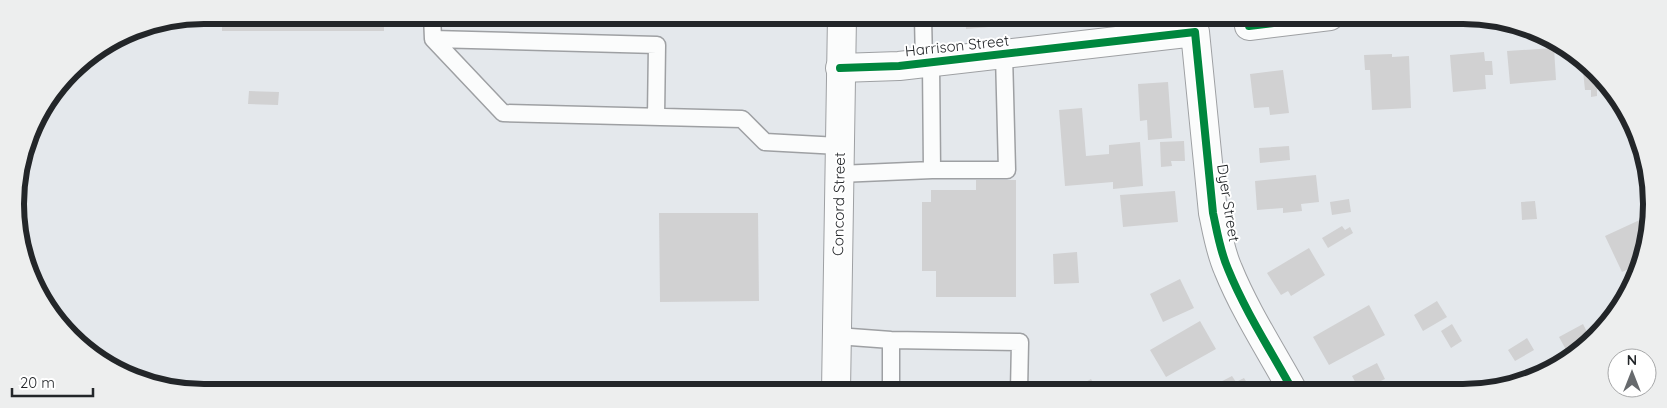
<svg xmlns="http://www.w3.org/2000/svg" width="1667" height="408" font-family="Quicksand,sans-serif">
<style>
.building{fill:#d1d1d2}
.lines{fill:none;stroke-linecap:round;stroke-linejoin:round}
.lane-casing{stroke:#9ea0a3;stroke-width:19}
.street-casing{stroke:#9ea0a3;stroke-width:30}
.primary-casing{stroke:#9ea0a3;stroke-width:30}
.lane{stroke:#fbfcfc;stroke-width:16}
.street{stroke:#fbfcfc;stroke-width:28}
.primary{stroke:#fbfcfc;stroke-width:28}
.cycleway-casing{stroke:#fff;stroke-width:11}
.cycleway{stroke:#00873e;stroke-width:8}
.labels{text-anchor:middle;stroke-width:4;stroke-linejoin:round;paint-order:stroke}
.street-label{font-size:15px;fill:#232629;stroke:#fff}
.rim{fill:none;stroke:#232629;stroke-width:6}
</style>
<rect width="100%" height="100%" fill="#e4e8ec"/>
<path class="building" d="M222 15H384V31H222Z
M686 16H745L744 25 686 24Z
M965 16H999L1000 26 966 29Z
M1554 48 1556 80 1510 84 1507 51Z
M1484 52 1485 61H1492L1493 75H1485L1486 89 1453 92 1450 55Z
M1392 54V57L1409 56 1411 108 1372 110 1370 70H1365L1364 55Z
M1582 62 1613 89 1619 102 1609 103 1607 88 1597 89V96L1591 97V90H1585Z
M1283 70 1289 113 1270 115 1269 107 1254 108 1250 74Z
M1168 82 1172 138 1148 140 1147 120 1140 121 1138 84Z
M249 91 279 92 278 105 248 104Z
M1082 108 1086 156 1109 154V145L1140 142 1143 186 1113 189V182L1065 186 1059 110Z
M1184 141 1185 161H1171L1172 166 1161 167 1160 142Z
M1289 146 1290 160 1260 163 1259 148Z
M1316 175 1319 202 1301 204 1302 211 1283 213V208L1257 210 1255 181Z
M976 180H1016V297H936V271H922V202H931V190H976Z
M1175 191 1178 222 1123 227 1120 195Z
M1349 199 1351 212 1332 215 1330 202Z
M1535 201 1537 219 1522 220 1521 202Z
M659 213H758L759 301 660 302Z
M1644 218 1650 231 1640 264 1622 272 1605 236Z
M1342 226 1345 230 1350 227 1353 233 1328 248 1322 238Z
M1309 248 1325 275 1291 296 1288 291 1281 295 1267 273Z
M1077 252 1079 283 1054 284 1053 254Z
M1180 279 1194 308 1163 322 1150 294Z
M1437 301 1447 317 1423 331 1414 315Z
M1369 305 1385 335 1329 365 1313 337Z
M1200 321 1216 349 1166 377 1150 350Z
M1452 324 1462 341 1451 348 1441 331Z
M1583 324 1589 336 1604 327 1596 338 1570 357 1559 337Z
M1527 338 1534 350 1515 361 1508 350Z
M1377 363 1385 379 1360 391 1352 376Z
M1232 376 1236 382 1244 378 1252 391H1203Z
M1091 379 1098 391H1069Z"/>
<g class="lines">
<defs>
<path id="lane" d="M432 15 433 39 503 113 742 119 765 142 839 146
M923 16 924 64
M433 39 657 45 656 117
M931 63 932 170
M839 174 932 170H1007L1004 55
M837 336 891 340 1020 342 1019 391
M891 391V340"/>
<path id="street" d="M1249 26 1330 16
M840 68 899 66 1195 32 1213 213C1217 231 1220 251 1228 269 1245 311 1271 351 1293 391"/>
<path id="primary" d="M836 391 842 16"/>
</defs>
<use href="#lane" class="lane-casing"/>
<use href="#street" class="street-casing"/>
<use href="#primary" class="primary-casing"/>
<use href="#lane" class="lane"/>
<use href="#street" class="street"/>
<use href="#primary" class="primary"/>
<defs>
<path id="cycleway" d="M1249 26 1330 16
M840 68 899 66 1195 32 1213 213C1217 231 1220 251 1228 269 1245 311 1271 351 1293 391"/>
</defs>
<use href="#cycleway" class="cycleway-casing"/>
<use href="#cycleway" class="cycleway"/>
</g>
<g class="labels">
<g class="street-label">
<text transform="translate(957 46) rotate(-6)" y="5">Harrison Street</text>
<text transform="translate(1228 203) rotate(81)" y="5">Dyer Street</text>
<text transform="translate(839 204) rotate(-89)" y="5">Concord Street</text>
</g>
</g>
<path d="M0 0H1667V408H0ZM204 24H1463A180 180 0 0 1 1643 204V204A180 180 0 0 1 1463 384H204A180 180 0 0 1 24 204V204A180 180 0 0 1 204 24Z" fill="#edeeee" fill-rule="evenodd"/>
<path class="rim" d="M204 24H1463A180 180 0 0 1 1643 204V204A180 180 0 0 1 1463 384H204A180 180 0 0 1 24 204V204A180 180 0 0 1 204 24Z"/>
<g transform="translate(1632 373)"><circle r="24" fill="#ffffff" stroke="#a7a8a9"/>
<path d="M0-4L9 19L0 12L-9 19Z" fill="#676a6d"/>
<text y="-8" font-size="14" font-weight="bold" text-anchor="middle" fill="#232629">N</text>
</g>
<path d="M12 388v8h81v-8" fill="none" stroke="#232629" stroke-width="2.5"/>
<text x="20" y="388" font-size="15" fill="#232629" stroke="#ffffff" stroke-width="4" paint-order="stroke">20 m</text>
</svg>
